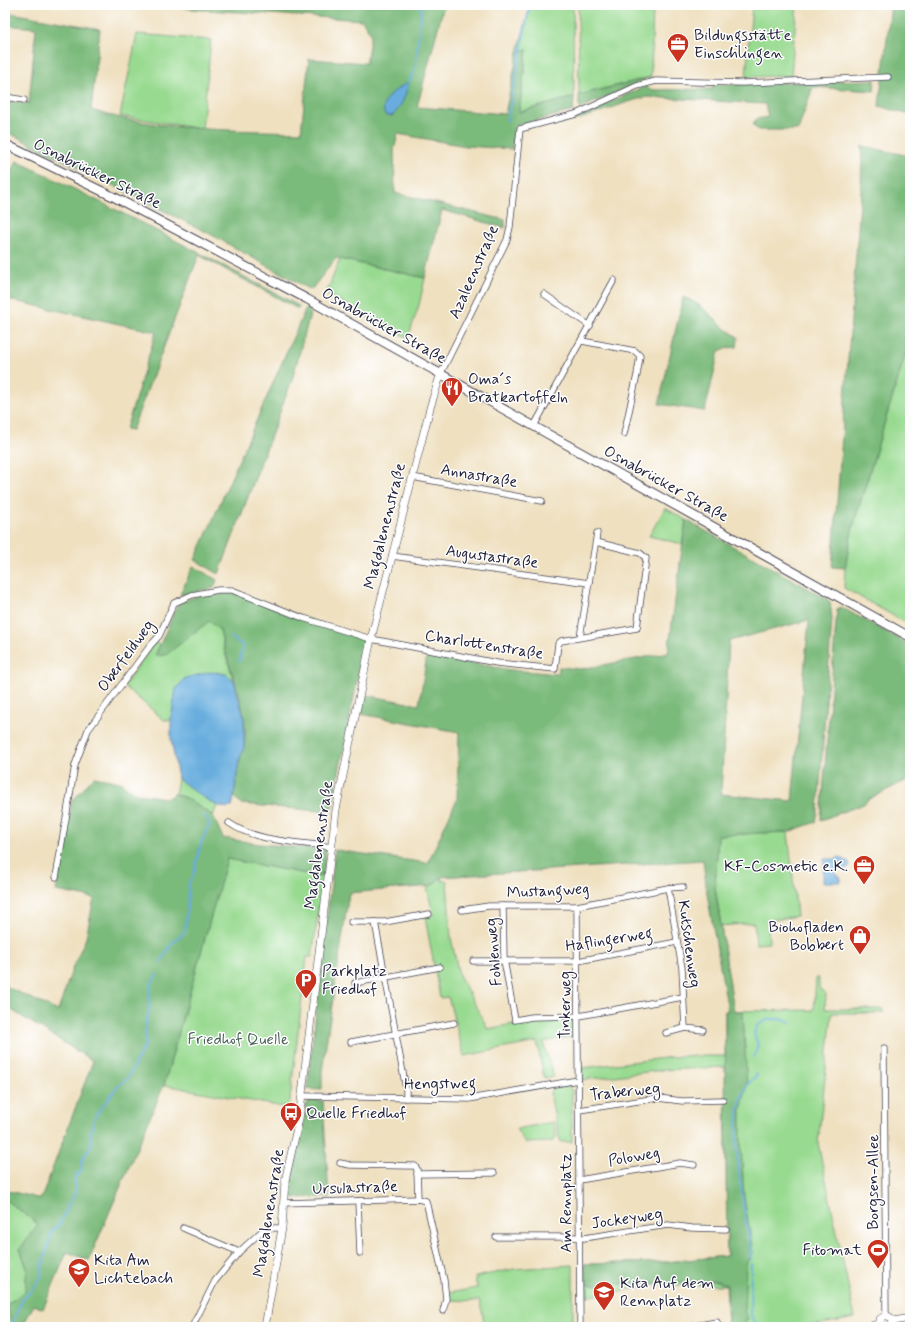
<svg xmlns="http://www.w3.org/2000/svg" width="915" height="1332" font-family="Mynerve,sans-serif">
<style>
.green{fill:#98da90;stroke:#5d7e66}
.forest{fill:#7aba7a;stroke:#4e6e5a;fill-rule:evenodd}
.water{fill:#68adde;stroke:#45688c}
.lines{fill:none;stroke-linecap:round;stroke-linejoin:round}
.stream{stroke:#68adde;stroke-width:2}
.minor-casing{stroke:#413e4f;stroke-width:7}
.tertiary-casing{stroke:#413e4f;stroke-width:8}
.secondary-casing{stroke:#413e4f;stroke-width:10}
.minor{stroke:#fff;stroke-width:5.5}
.tertiary{stroke:#fff;stroke-width:7}
.secondary{stroke:#fff;stroke-width:8}
.labels{text-anchor:middle;dominant-baseline:central;stroke-width:3;stroke-linejoin:round;paint-order:stroke}
.poi-label{font-size:16px;fill:#22223b;stroke:#fff;text-anchor:start}
.street-label{font-size:16px;fill:#22223b;stroke:#fff}
.park-label{font-size:16px;fill:#4b6259;stroke:#fff}
</style>
<rect width="100%" height="100%" fill="#fff"/>
<filter id="ink" filterUnits="userSpaceOnUse"><feTurbulence type="fractalNoise" baseFrequency=".025" numOctaves="2"/><feDisplacementMap in="SourceGraphic" scale="8" xChannelSelector="R" yChannelSelector="G"/><feConvolveMatrix kernelMatrix="1 2 1 2 8 2 1 2 1" color-interpolation-filters="sRGB"/></filter>
<filter id="wash" filterUnits="userSpaceOnUse"><feTurbulence type="fractalNoise" baseFrequency=".012" numOctaves="4" result="noise"/><feDisplacementMap in="SourceGraphic" scale="16" xChannelSelector="R" yChannelSelector="G"/><feGaussianBlur stdDeviation="0.9" result="paint"/><feColorMatrix in="noise" values="0 0 0 0 0 0 0 0 0 0 0 0 0 0 0 0 0 1.4 0 .05"/><feComposite in="paint" operator="in"/></filter>
<g filter="url(#wash)">
<rect width="100%" height="100%" fill="#efe0c0"/>
<g class="green">
<path d="M530,5H573L574,97L519,112L527,49L518,52Z"/>
<path d="M578,5H590V8L653,5L651,77L579,95Z"/>
<path d="M752,5H797L791,76L746,77Z"/>
<path d="M137,34L211,40L202,129L120,116Z"/>
<path d="M340,259L425,278L419,305L408,338L326,294Z"/>
<path d="M910,339V625L844,588L845,568L852,530Z"/>
<path d="M665,508L686,520L682,544L649,536Z"/>
<path d="M209,621L220,630L225,653L234,681L226,674L217,672L176,689L171,720H164L124,686L154,643L160,644L155,656Z"/>
<path d="M178,779L217,806L213,816L188,799L175,794Z"/>
<path d="M788,832L797,916L768,921L769,943L756,944L754,923L721,926L715,887L718,835Z"/>
<path d="M227,859L323,877L312,957H307L289,1108L164,1085Z"/>
<path d="M441,877L442,881H447L451,938L459,975L488,1029L533,1020H573L574,1036L543,1042L554,1077L544,1078L537,1042L464,1056L448,997L440,998L425,917L433,915L427,886H431Z"/>
<path d="M816,978H819V988L826,994L825,1009H883V1013H832L818,1143L855,1318L804,1327H728L726,1285H655L585,1297L584,1264L667,1262L727,1256L725,1067L663,1070L582,1080V1068L681,1056H725V1011L814,1010Z"/>
<path d="M567,1086L572,1090V1142H561L559,1137L550,1094L551,1089Z"/>
<path d="M553,1122L556,1137L552,1142L525,1143L516,1129Z"/>
<path d="M5,1199L38,1224L20,1249L27,1268L25,1292L7,1304L11,1322L8,1327H5Z"/>
<path d="M573,1265V1319L530,1327H485L480,1301L449,1300L448,1293L477,1288L475,1277L514,1269Z"/>
</g>
<g class="forest">
<path d="M170,5H444L417,107L505,114L518,52L527,49L519,112L574,97L573,111L518,125L514,128L512,149L466,146L398,134L394,150L395,193L505,220V228L442,210L425,278L336,258L311,290L210,234L5,131V101L29,103L36,28L5,25V12L100,29L91,110C158,131 231,130 301,132L309,59L366,63L371,34L362,20L191,9Z"/>
<path d="M891,5H910V115L879,106Z"/>
<path d="M651,77L581,108L579,105V95Z"/>
<path d="M875,80L874,91L813,87L798,130H758L753,125L756,119L768,117L765,104L648,97C618,102 590,120 559,123L589,112L646,86L650,90L713,89V85Z"/>
<path d="M862,146L910,156V339L852,530L845,568L832,567L861,191Z"/>
<path d="M17,161C113,207 206,256 299,306L298,309L199,255L132,430L126,429L156,332L5,299V181Z"/>
<path d="M683,297C700,303 708,313 720,324C726,329 732,333 738,337L737,347L726,348L719,351L705,411L659,404Z"/>
<path d="M306,308L311,311L292,380L219,574L195,560Z"/>
<path d="M686,520L827,599L830,602L832,619L818,810L816,822L788,832L718,835L715,887L734,1011H743L747,1086L741,1109V1143L744,1196L753,1252L746,1264L744,1311L748,1319L745,1321L746,1327H728L727,1285L717,1281L585,1285L584,1264L667,1262L727,1256L725,1011H728L707,893L703,860L441,877L431,886L349,893L322,1071V1090L307,1089L335,850L428,863L457,799L459,732L361,714L365,695L419,705L427,655L511,670L558,674L559,667L581,669L668,653ZM809,620L792,801L721,794L729,641Z"/>
<path d="M193,566L217,580L214,588L180,595Z"/>
<path d="M219,592H233L363,638L365,641L331,812L241,804L234,797C235,786 236,774 239,763C241,754 245,747 245,737C246,700 227,665 220,630L209,621L166,655L155,656L178,604L194,597Z"/>
<path d="M841,607L910,645V781L908,782L907,780L869,799L864,804L821,820L837,609Z"/>
<path d="M94,777L120,782L136,794L167,798L175,794L188,799L213,816L223,838L260,844L326,850L323,877L227,859L164,1085L89,1260L67,1252L43,1309L34,1305L22,1327L11,1322L7,1304L25,1292L27,1268L20,1249L38,1224L5,1199V1190L41,1199L93,1061L5,1006V986L58,1011L73,967L86,938L94,898L56,891L72,801Z"/>
<path d="M311,1101H323L329,1197L294,1198L291,1195L292,1176L301,1140L306,1104Z"/>
</g>
<g class="water">
<path d="M409,82C406,94 402,107 392,116L385,115C378,99 397,89 409,82Z"/>
<path d="M210,672L226,674L234,681L244,718V748L239,761L233,802L232,807C217,812 190,787 178,779L171,739V720L176,689L185,678Z"/>
<path d="M839,857L849,862L850,867L846,869L839,868L835,874L841,878V882H823L824,859H836Z"/>
</g>
<g class="lines">
<g class="stream">
<path d="M409,82L416,65L421,10L419,5"/>
<path d="M507,121L530,5"/>
<path d="M231,637L243,646L239,661"/>
<path d="M910,778L908,779L910,784"/>
<path d="M161,962L172,943L185,932L189,882L193,877L201,843L209,825L208,820L204,815"/>
<path d="M754,1057L758,1044L754,1034C757,1017 778,1017 791,1022"/>
<path d="M751,1260V1249C745,1214 719,1096 757,1076L756,1074"/>
<path d="M751,1264L750,1313L754,1323L762,1327"/>
<path d="M11,1327L22,1300L30,1292L41,1278L42,1268L52,1231L61,1222L68,1205L75,1194V1176L81,1171C81,1160 85,1153 92,1145L90,1134L95,1116L118,1086L127,1079L145,1045L146,1021L149,1012V997L151,984L157,974"/>
</g>
</g>
</g>
<g filter="url(#ink)">
<g class="lines">
<g class="minor-casing">
<g id="minor">
<path d="M5,97L24,100"/>
<path d="M544,294L590,326"/>
<path d="M582,341L635,351L640,356L637,375L624,434"/>
<path d="M441,373L507,240L510,227L520,129L576,114L637,86L656,81L743,83L888,77"/>
<path d="M534,426L614,280"/>
<path d="M412,477L542,501"/>
<path d="M392,556L589,583"/>
<path d="M580,637L597,533"/>
<path d="M229,823C256,842 299,842 331,847"/>
<path d="M56,877L75,765L88,730L150,646L159,636L174,603L192,595L218,590H232L303,618L371,639L497,663L555,669L558,644L561,641L637,628L646,558L640,553L596,542"/>
<path d="M668,888L682,968L685,1028L703,1030"/>
<path d="M503,906L504,960L515,1020L532,1017L579,1016L683,997"/>
<path d="M577,906L580,1327"/>
<path d="M462,910L489,906H577L668,888L683,887"/>
<path d="M351,922H385L429,914"/>
<path d="M375,922L406,1089V1098"/>
<path d="M473,961H578L677,942"/>
<path d="M355,983L440,967"/>
<path d="M666,1033L685,1028"/>
<path d="M351,1042L454,1023"/>
<path d="M884,1048L886,1315"/>
<path d="M302,1096L469,1099L578,1080"/>
<path d="M579,1110L658,1098L682,1101L723,1100"/>
<path d="M340,1163L350,1165L415,1166L417,1169L418,1199"/>
<path d="M417,1174L494,1173"/>
<path d="M579,1180L680,1163L694,1165"/>
<path d="M358,1201L360,1253"/>
<path d="M284,1203L418,1199L426,1201L444,1280L446,1299L443,1311"/>
<path d="M183,1228L239,1252"/>
<path d="M496,1237H574L584,1238L668,1225L692,1228L726,1229"/>
<path d="M192,1327L215,1281L239,1252L263,1230L269,1228H282"/>
<path d="M688,1327L717,1322L719,1327"/>
</g>
</g>
<g class="tertiary-casing">
<g id="tertiary">
<path d="M894,1321L910,1318"/>
<path d="M265,1327L282,1228L285,1181L299,1119L336,810L371,639L430,408L441,373"/>
<path d="M867,1327L879,1324"/>
<path d="M881,1327L880,1319L886,1315L893,1319L892,1327"/>
</g>
</g>
<g class="secondary-casing">
<path id="secondary" d="M5,144L116,198L307,299L910,637"/>
</g>
<use href="#minor" class="minor"/>
<use href="#tertiary" class="tertiary"/>
<use href="#secondary" class="secondary"/>
</g>
</g>
<defs>
<g id="office-pin" transform="scale(1.15)"><path d="M0 17L-7.5 6A9.5 9.5 0 1 1 7.5 6Z" fill="#c8321e" stroke="#fff"/><path d="M-6-3h4V-5.5h4V-3h4V5H-6ZM-1-4.5V-3h2v-1.5ZM-6 0V1H6V0Z" fill="#fff"/></g>
<g id="restaurant-pin" transform="scale(1.15)"><path d="M0 17L-7.5 6A9.5 9.5 0 1 1 7.5 6Z" fill="#c8321e" stroke="#fff"/><path d="M-5-6h1v4h1v-4h1v4h1v-4h1v5L-1.5 .5V6h-2V.5L-5-1ZM5-6V6H3V1.5H1.5Q1.5-4 5-6Z" fill="#fff"/></g>
<g id="shop-pin" transform="scale(1.15)"><path d="M0 17L-7.5 6A9.5 9.5 0 1 1 7.5 6Z" fill="#c8321e" stroke="#fff"/><path d="M-5-2.5h2.3a2.7 3.5 0 0 1 5.4 0H5L5.5 6h-11ZM-1.5-2.5h3a1.5 2.3 0 0 0-3 0Z" fill="#fff"/></g>
<g id="parking-pin" transform="scale(1.15)"><path d="M0 17L-7.5 6A9.5 9.5 0 1 1 7.5 6Z" fill="#c8321e" stroke="#fff"/><path d="M-3.5-5.5H1a3.5 3.5 0 0 1 0 7H-1V5.5H-3.5ZM-1-3.4V-.6H.8a1.4 1.4 0 0 0 0-2.8Z" fill="#fff"/></g>
<g id="bus-pin" transform="scale(1.15)"><path d="M0 17L-7.5 6A9.5 9.5 0 1 1 7.5 6Z" fill="#c8321e" stroke="#fff"/><path d="M-5-6H5V4H4V6H2V4H-2V6H-4V4H-5ZM-3.5-4V0h7V-4ZM-3.5 1.2v1.5H-2V1.2ZM2 1.2v1.5H3.5V1.2Z" fill="#fff"/></g>
<g id="stadium-pin" transform="scale(1.15)"><path d="M0 17L-7.5 6A9.5 9.5 0 1 1 7.5 6Z" fill="#c8321e" stroke="#fff"/><path d="M0-5a6.5 5 0 1 0 0 10a6.5 5 0 1 0 0-10ZM-3.5-1.8h7v3.6h-7Z" fill="#fff"/></g>
<g id="school-pin" transform="scale(1.15)"><path d="M0 17L-7.5 6A9.5 9.5 0 1 1 7.5 6Z" fill="#c8321e" stroke="#fff"/><path d="M0-5L7-2L0 1L-7-2ZM-4 1L0 2.5L4 1V4Q0 6-4 4Z" fill="#fff"/></g>
</defs>
<g fill-rule="evenodd">
<use href="#office-pin" x="678" y="44"/>
<use href="#restaurant-pin" x="452" y="388"/>
<use href="#office-pin" x="864" y="866"/>
<use href="#shop-pin" x="860" y="936"/>
<use href="#parking-pin" x="306" y="980"/>
<use href="#bus-pin" x="291" y="1113"/>
<use href="#stadium-pin" x="878" y="1250"/>
<use href="#school-pin" x="79" y="1269"/>
<use href="#school-pin" x="604" y="1292"/>
</g>
<g class="labels">
<g class="poi-label">
<text x="694" y="35">Bildungsstätte<tspan x="694" dy="18">Einschlingen</tspan></text>
<text x="468" y="379">Oma´s<tspan x="468" dy="18">Bratkartoffeln</tspan></text>
<text x="848" y="866" text-anchor="end">KF-Cosmetic e.K.</text>
<text x="844" y="927" text-anchor="end">Biohofladen<tspan x="844" dy="18">Bobbert</tspan></text>
<text x="322" y="971">Parkplatz<tspan x="322" dy="18">Friedhof</tspan></text>
<text x="306" y="1113">Quelle Friedhof</text>
<text x="862" y="1250" text-anchor="end">Fitomat</text>
<text x="94" y="1260">Kita Am<tspan x="94" dy="18">Lichtebach</tspan></text>
<text x="620" y="1283">Kita Auf dem<tspan x="620" dy="18">Rennplatz</tspan></text>
</g>
<g class="street-label">
<text transform="translate(97 174) rotate(26)">Osnabrücker Straße</text>
<text transform="translate(474 272) rotate(-66)">Azaleenstraße</text>
<text transform="translate(384 326) rotate(29)">Osnabrücker Straße</text>
<text transform="translate(479 476) rotate(10)">Annastraße</text>
<text transform="translate(666 484) rotate(29)">Osnabrücker Straße</text>
<text transform="translate(385 526) rotate(-76)">Magdalenenstraße</text>
<text transform="translate(492 557) rotate(8)">Augustastraße</text>
<text transform="translate(484 645) rotate(9)">Charlottenstraße</text>
<text transform="translate(126 656) rotate(-54)">Oberfeldweg</text>
<text transform="translate(319 845) rotate(-82)">Magdalenenstraße</text>
<text transform="translate(548 891) rotate(-3)">Mustangweg</text>
<text transform="translate(609 940) rotate(-9)">Haflingerweg</text>
<text transform="translate(689 944) rotate(82)">Kutschenweg</text>
<text transform="translate(494 952) rotate(-95)">Fohlenweg</text>
<text transform="translate(565 1005) rotate(-90)">Tinkerweg</text>
<text transform="translate(440 1084) rotate(-1)">Hengstweg</text>
<text transform="translate(625 1092) rotate(-6)">Traberweg</text>
<text transform="translate(634 1157) rotate(-10)">Poloweg</text>
<text transform="translate(873 1182) rotate(-90)">Borgsen-Allee</text>
<text transform="translate(355 1188) rotate(-2)">Ursulastraße</text>
<text transform="translate(566 1203) rotate(-90)">Am Rennplatz</text>
<text transform="translate(269 1213) rotate(-81)">Magdalenenstraße</text>
<text transform="translate(627 1219) rotate(-8)">Jockeyweg</text>
</g>
<g class="park-label">
<text x="238" y="1039">Friedhof Quelle</text>
</g>
</g>
<rect width="915" height="1332" fill="none" stroke="#fff" stroke-width="20"/>
</svg>
